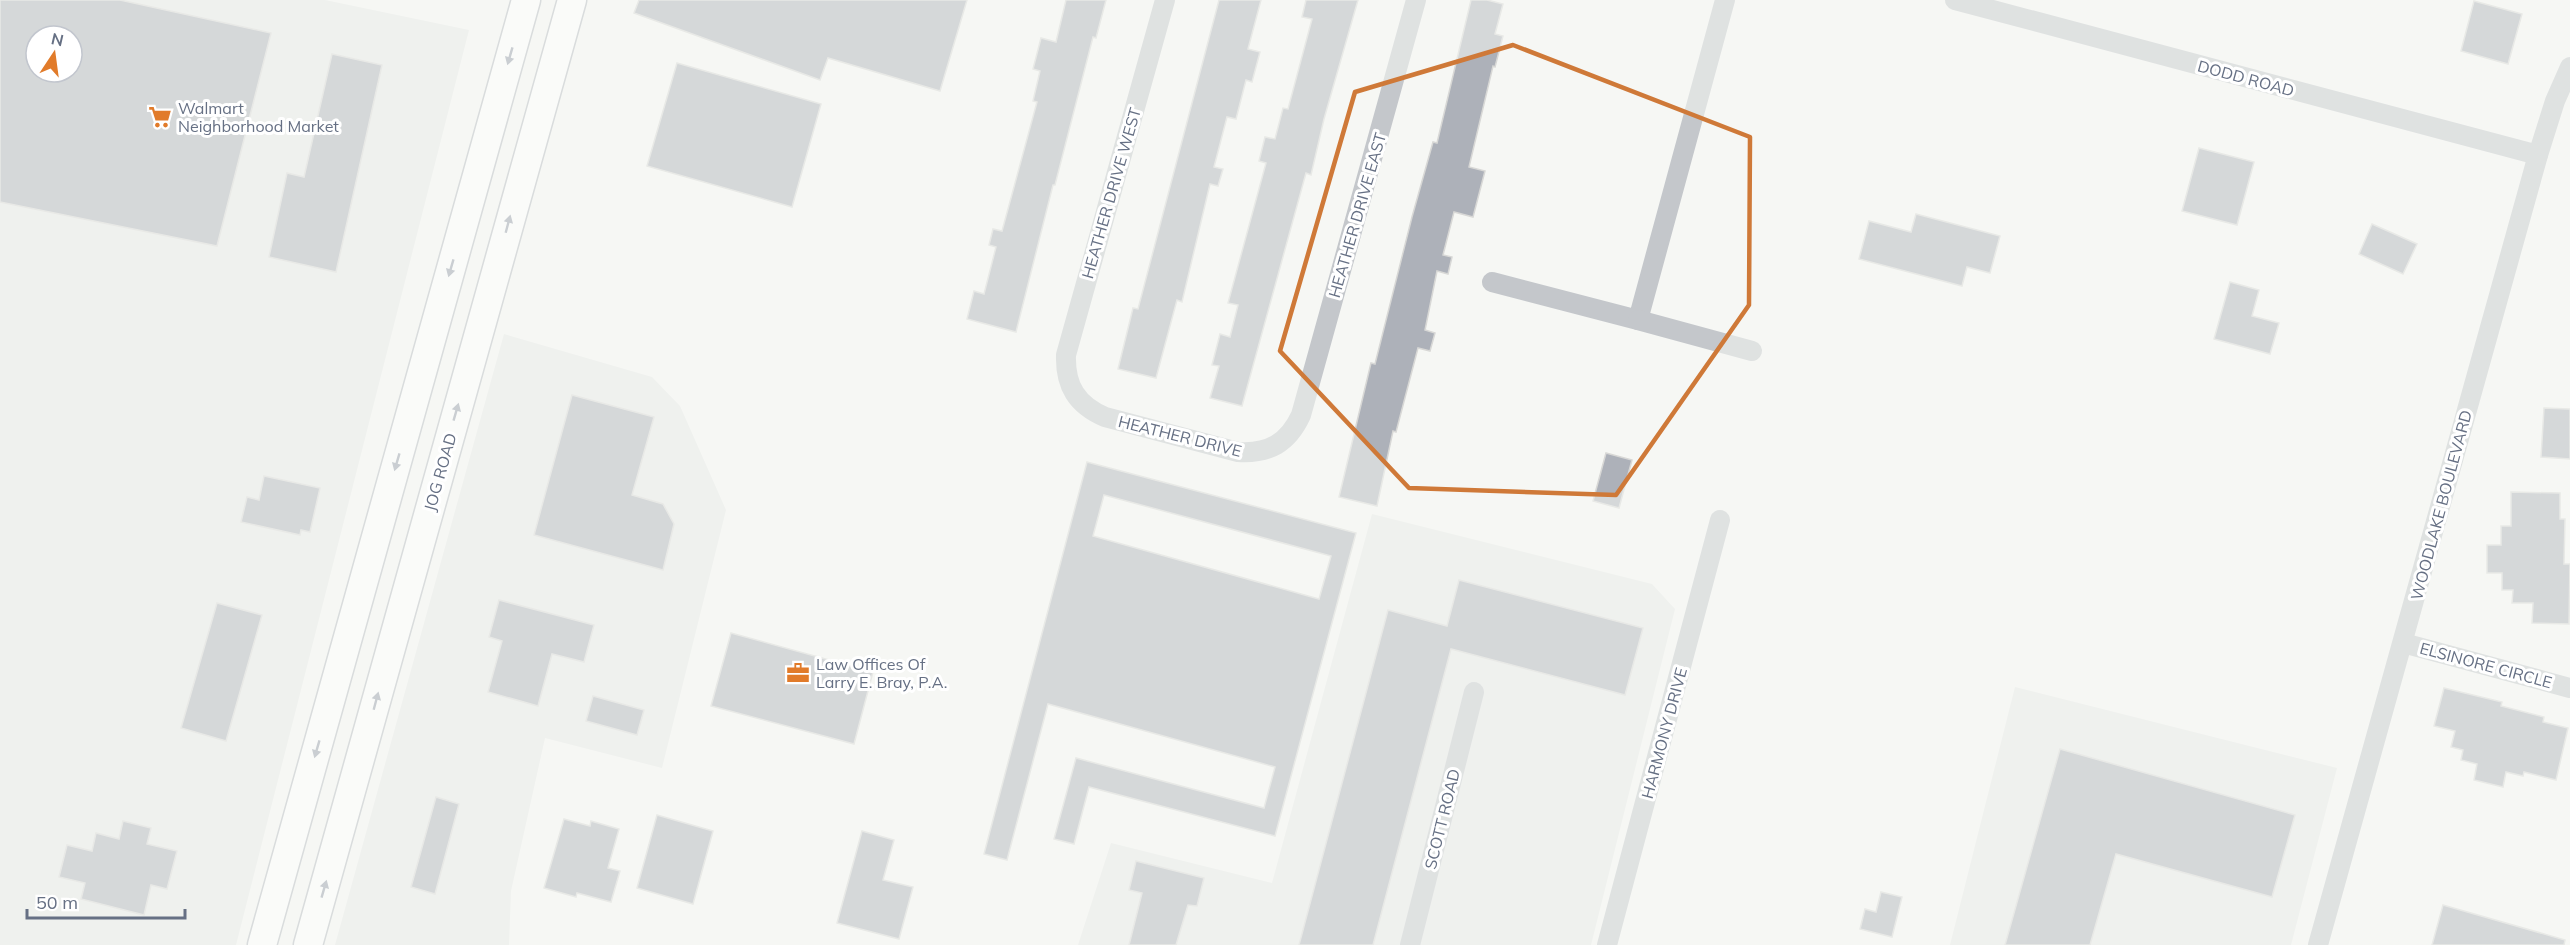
<svg xmlns="http://www.w3.org/2000/svg" width="2570" height="945" font-family="Mulish,sans-serif">
<style>
.built{fill:#e7e8e7;fill-rule:evenodd}
.building{fill:#adb1b9;stroke:#d8d8d6;stroke-width:1.5;fill-rule:evenodd}
.lines{fill:none;stroke-linecap:round;stroke-linejoin:round}
.secondary-casing{stroke:#b6bac0;stroke-width:31}
.minor{stroke:#c4c7cb;stroke-width:20}
.secondary{stroke:#fff;stroke-width:28}
.oneway{fill:#949ba9}
.marked{fill:none;stroke:#cf7938;stroke-width:4.5;stroke-linejoin:round}
.labels{text-anchor:middle;dominant-baseline:central;stroke-width:6;stroke-linejoin:round;paint-order:stroke}
.street-label{font-size:16px;fill:#667084;stroke:#fff}
.poi-label{font-size:16px;fill:#667084;stroke:#fff;text-anchor:start}
</style>
<rect width="100%" height="100%" fill="#f6f7f4"/>
<g class="built">
<path d="M0,0H325L469,30L236,945H0ZM36,36H72V72H36Z"/>
<path d="M504,334L652,377L680,406L726,510L662,768L545,738L511,891L509,945H335Z"/>
<path d="M1372,514L1652,584L1675,609L1591,945H1078L1111,843L1272,883Z"/>
<path d="M2015,687L2337,768L2291,945H1950Z"/>
</g>
<g class="building">
<path d="M0,0H120L271,33L217,246L0,202ZM36,36H72V72H36Z"/>
<path d="M639,0H967L940,91L828,58L820,80L634,13Z"/>
<path d="M1066,0H1106L1096,38L1093,37L1055,185H1053L1016,332L967,319L974,291L984,294L996,247L989,245L993,229L1002,231L1037,102L1033,101L1040,71L1033,69L1041,38L1056,42Z"/>
<path d="M1219,0H1261L1248,49L1260,52L1252,82L1246,80L1236,119L1227,117L1214,167L1223,169L1218,186L1210,184L1182,302L1177,300L1156,378L1118,369L1133,308L1138,309Z"/>
<path d="M1306,0H1358L1324,119L1311,175L1306,173L1242,406L1210,398L1219,366L1212,365L1220,334L1230,337L1238,305L1228,303L1266,163L1259,161L1265,137L1275,139L1283,108L1288,109L1312,19L1302,17Z"/>
<path d="M1471,0H1487L1503,4L1495,34L1503,36L1495,67L1493,66L1469,167L1485,171L1473,217L1454,212L1443,255L1452,257L1448,274L1437,271L1425,330L1435,333L1430,351L1418,348L1396,432L1393,431L1377,506L1339,497L1371,363L1375,364L1412,217L1433,142L1437,143Z"/>
<path d="M2474,1L2522,14L2508,64L2461,51Z"/>
<path d="M332,54L382,65L336,272L269,257L287,173L304,177Z"/>
<path d="M677,63L821,104L792,207L647,166Z"/>
<path d="M2199,148L2254,162L2237,225L2182,211Z"/>
<path d="M1916,214L2000,236L1990,273L1967,267L1962,286L1859,259L1869,221L1911,232Z"/>
<path d="M2372,224L2417,244L2403,274L2359,254Z"/>
<path d="M2230,282L2259,290L2252,316L2279,323L2270,354L2214,339Z"/>
<path d="M572,395L654,417L632,495L663,504L674,524L663,570L534,535Z"/>
<path d="M2544,408L2570,409V459L2541,457Z"/>
<path d="M1606,453L1632,460L1619,508L1593,501Z"/>
<path d="M1087,462L1356,533L1275,836L1089,787L1074,844L1054,839L1076,758L1264,808L1275,767L1048,704L1007,860L984,854ZM1104,495L1331,556L1319,599L1093,536Z"/>
<path d="M264,476L320,488L310,532L301,530L300,535L241,522L247,497L259,500Z"/>
<path d="M2511,492L2560,493V519H2565L2564,564H2570L2569,624L2532,623L2533,603H2512L2513,590H2502V573H2487V545H2501V526H2511Z"/>
<path d="M1459,580L1643,628L1625,695L1451,649L1373,945H1299L1388,610L1447,626Z"/>
<path d="M499,600L594,625L584,662L552,654L538,706L488,692L502,641L489,637Z"/>
<path d="M217,603L262,615L226,741L181,728Z"/>
<path d="M731,633L873,672L854,744L711,706Z"/>
<path d="M2444,688L2502,702L2501,706L2544,717L2543,722L2568,728L2556,780L2524,772L2523,776L2506,772L2503,787L2474,780L2477,764L2461,760L2463,750L2451,747L2455,731L2434,726Z"/>
<path d="M593,696L644,710L637,735L586,721Z"/>
<path d="M2060,749L2295,815L2272,897L2116,854L2090,945H2005Z"/>
<path d="M436,797L459,804L435,894L411,887Z"/>
<path d="M657,815L713,831L693,904L637,888Z"/>
<path d="M564,819L590,826L591,821L619,829L608,868L620,871L611,902L577,893L576,897L544,888Z"/>
<path d="M123,821L151,828L147,844L177,851L167,889L151,885L144,915L81,899L85,883L59,877L67,845L92,851L96,833L119,839Z"/>
<path d="M862,831L894,840L883,880L913,887L899,939L837,923Z"/>
<path d="M1136,861L1204,878L1197,906L1188,905L1176,945H1129L1142,893L1129,890Z"/>
<path d="M1881,892L1902,897L1892,937L1860,929L1865,909L1876,912Z"/>
<path d="M2443,905L2565,940L2564,945H2432Z"/>
</g>
<g class="lines">
<g class="secondary-casing">
<g id="secondary">
<path d="M262,945L526,0"/>
<path d="M308,945L572,0"/>
</g>
</g>
<g class="minor">
<path d="M1165,0L1066,355C1065,386 1077,405 1105,417L1238,452C1269,454 1288,443 1301,415L1416,0"/>
<path d="M1955,0L2538,155"/>
<path d="M1492,282L1638,320L1725,0"/>
<path d="M1638,320L1752,351"/>
<path d="M2403,643L2570,688"/>
<path d="M1410,945L1474,692"/>
<path d="M1607,945L1720,520"/>
<path d="M2318,945L2538,155L2555,101L2570,67"/>
</g>
<use href="#secondary" class="secondary"/>
</g>
<defs><path id="oneway-solid" d="M-6-.8H1V-3.2L6.5 0L1 3.2V.8H-6Z" transform="scale(1.5)"/></defs>
<g class="oneway">
<use href="#oneway-solid" transform="translate(510 56) rotate(106)"/>
<use href="#oneway-solid" transform="translate(508 224) rotate(-75)"/>
<use href="#oneway-solid" transform="translate(451 268) rotate(106)"/>
<use href="#oneway-solid" transform="translate(456 412) rotate(-74)"/>
<use href="#oneway-solid" transform="translate(397 462) rotate(106)"/>
<use href="#oneway-solid" transform="translate(376 701) rotate(-75)"/>
<use href="#oneway-solid" transform="translate(317 749) rotate(106)"/>
<use href="#oneway-solid" transform="translate(324 889) rotate(-74)"/>
</g>
<path d="M0 0H2570V945H0ZM1513,45L1750,137L1749,305L1616,495L1409,488L1280,351L1355,92Z" fill="#f6f7f4" fill-opacity=".55" fill-rule="evenodd"/>
<path class="marked" d="M1513,45L1750,137L1749,305L1616,495L1409,488L1280,351L1355,92Z"/>
<defs>
<g id="supermarket-bare" transform="scale(1.8)"><path d="M-6-5.5h2.5l.6 2H6L4.5 2H-2.5L-4.4-4H-6ZM-1.5 3.2a1.3 1.3 0 1 0 .1 0ZM3 3.2a1.3 1.3 0 1 0 .1 0Z" fill="#e17b2a" stroke="#fff" stroke-width="2.5" paint-order="stroke"/></g>
<g id="office-bare" transform="scale(1.8)"><path d="M-6-3h4V-5.5h4V-3h4V5H-6ZM-1-4.5V-3h2v-1.5ZM-6 0V1H6V0Z" fill="#e17b2a" stroke="#fff" stroke-width="2.5" paint-order="stroke"/></g>
</defs>
<g fill-rule="evenodd">
<use href="#supermarket-bare" x="160" y="117"/>
<use href="#office-bare" x="798" y="673"/>
</g>
<g class="labels">
<g class="street-label">
<text transform="translate(2246 78) rotate(15)">DODD ROAD</text>
<text transform="translate(1111 193) rotate(-74)">HEATHER DRIVE WEST</text>
<text transform="translate(1357 215) rotate(-74)">HEATHER DRIVE EAST</text>
<text transform="translate(1180 436) rotate(14)">HEATHER DRIVE</text>
<text transform="translate(440 472) rotate(-74)">JOG ROAD</text>
<text transform="translate(2441 505) rotate(-75)">WOODLAKE BOULEVARD</text>
<text transform="translate(2486 665) rotate(15)">ELSINORE CIRCLE</text>
<text transform="translate(1664 733) rotate(-75)">HARMONY DRIVE</text>
<text transform="translate(1442 819) rotate(-76)">SCOTT ROAD</text>
</g>
<g class="poi-label">
<text x="178" y="108">Walmart<tspan x="178" dy="18">Neighborhood Market</tspan></text>
<text x="816" y="664">Law Offices Of<tspan x="816" dy="18">Larry E. Bray, P.A.</tspan></text>
</g>
</g>
<g transform="translate(54 54) rotate(13)"><circle r="28" fill="#ffffff" stroke="#c2c6ce" stroke-width="1.5"/>
<path d="M0-4.5L10 22L0 15L-10 22Z" fill="#e17b2a"/>
<text y="-9" font-size="16" font-weight="bold" text-anchor="middle" fill="#667084">N</text>
</g>
<path d="M27 909v9h158v-9" fill="none" stroke="#667084" stroke-width="3"/>
<text x="36" y="909" font-size="18" fill="#667084" stroke="#ffffff" stroke-width="4.5" paint-order="stroke">50 m</text>
</svg>
